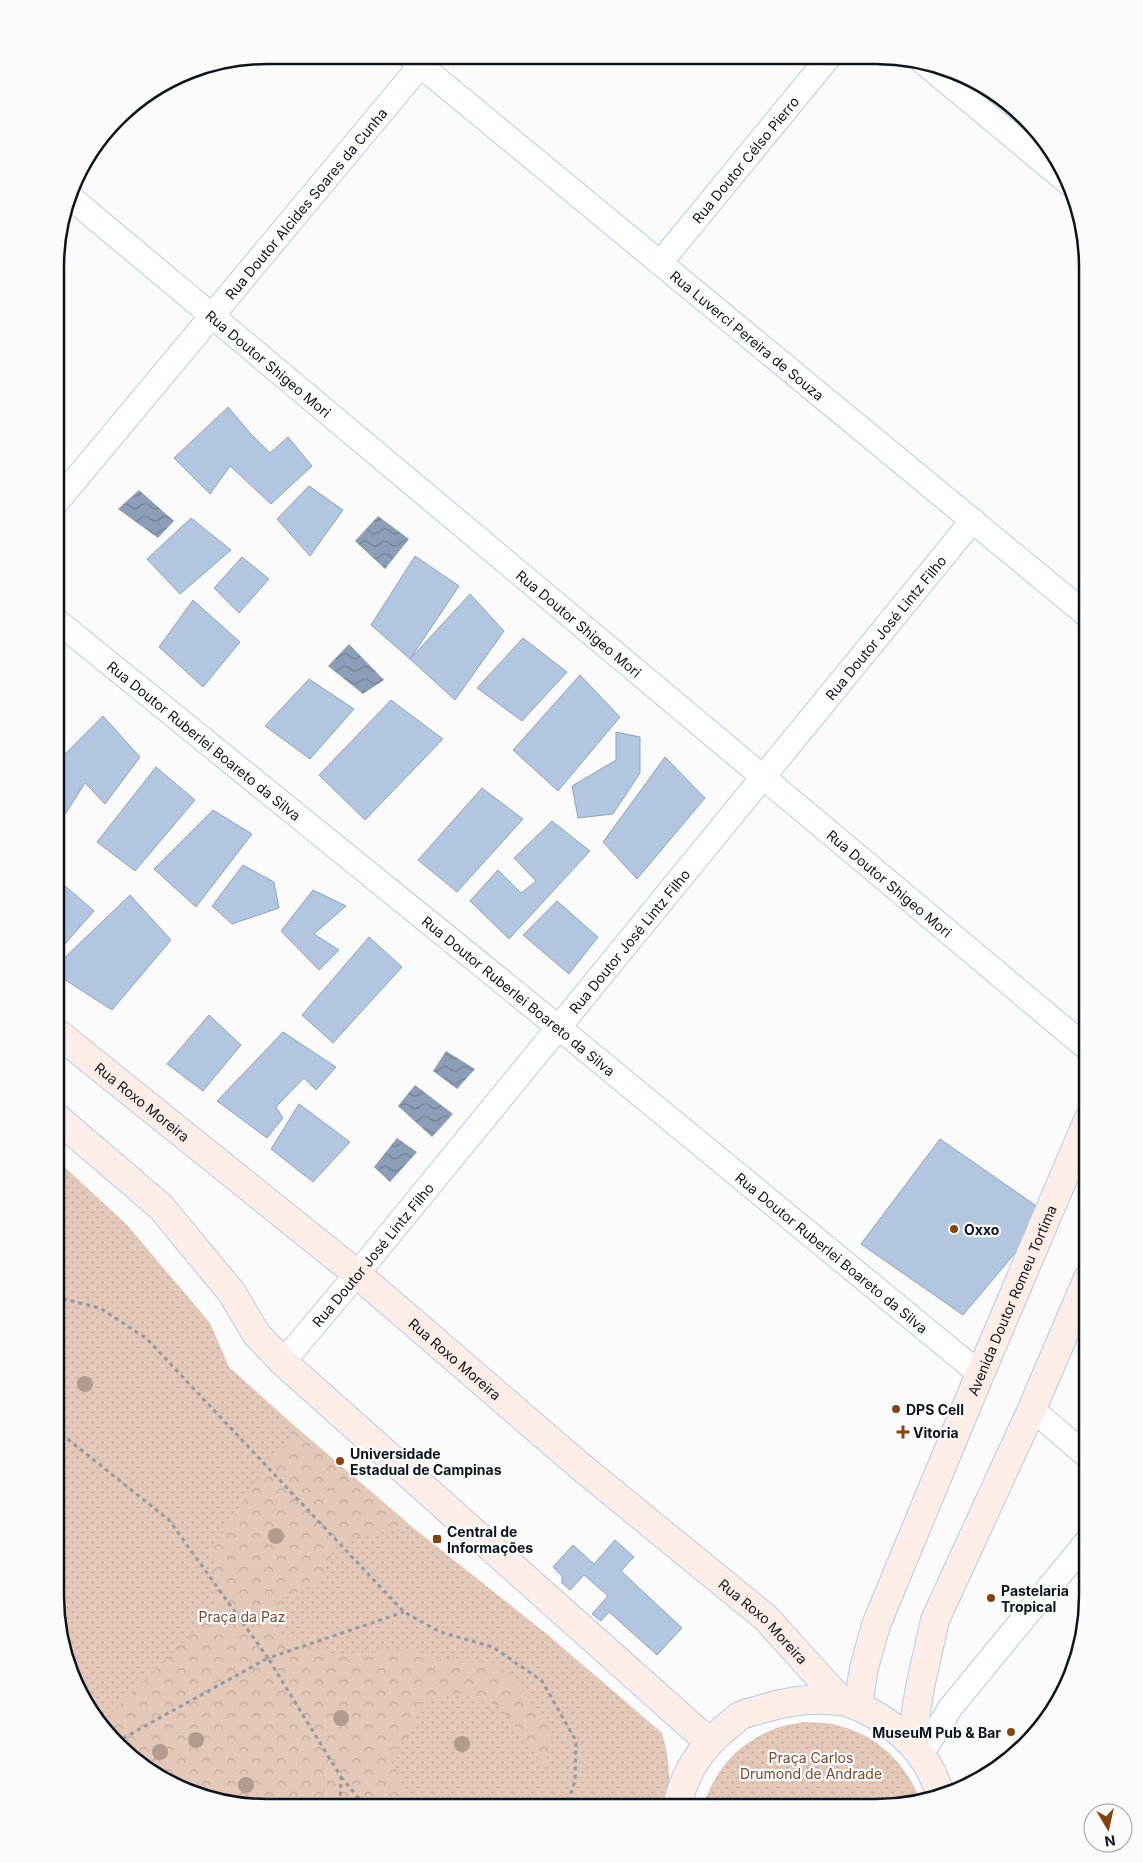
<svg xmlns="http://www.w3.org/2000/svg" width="1143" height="1863" font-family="Inter,sans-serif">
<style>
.grass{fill:url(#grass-dots)}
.forest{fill:url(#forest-crowns)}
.water{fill:url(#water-waves)}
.building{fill:#b3c6e0;stroke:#8fa3bf}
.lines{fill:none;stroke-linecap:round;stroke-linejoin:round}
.minor-casing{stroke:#b5cbe7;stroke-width:26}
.secondary-casing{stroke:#b5cbe7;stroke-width:30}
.path{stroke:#96999d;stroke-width:3;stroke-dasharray:4 4;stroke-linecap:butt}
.minor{stroke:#fff;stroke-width:24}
.secondary{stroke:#fceee6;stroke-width:28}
.tree{fill:#b29b8c}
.poi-dot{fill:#854312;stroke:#fbfbfb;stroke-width:2}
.labels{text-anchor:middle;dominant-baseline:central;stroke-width:4.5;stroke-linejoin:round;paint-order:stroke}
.street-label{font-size:14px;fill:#0e151f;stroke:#fbfbfb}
.poi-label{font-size:14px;font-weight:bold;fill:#0e151f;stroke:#fbfbfb;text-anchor:start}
.park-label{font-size:14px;fill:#774c31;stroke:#fbfbfb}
.rim{fill:none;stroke:#0e151f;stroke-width:2.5}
</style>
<defs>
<pattern id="grass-dots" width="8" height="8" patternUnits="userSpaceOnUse" patternTransform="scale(1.25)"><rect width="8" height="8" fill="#e3c7b8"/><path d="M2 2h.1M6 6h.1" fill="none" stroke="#c2aa9e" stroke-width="1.8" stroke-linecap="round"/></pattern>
<pattern id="forest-crowns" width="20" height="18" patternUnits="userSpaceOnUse" patternTransform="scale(1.25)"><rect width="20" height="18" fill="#e3c7b8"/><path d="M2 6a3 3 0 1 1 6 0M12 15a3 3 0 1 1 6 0" fill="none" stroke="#c2aa9e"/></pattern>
<pattern id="water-waves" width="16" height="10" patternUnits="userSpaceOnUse" patternTransform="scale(1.25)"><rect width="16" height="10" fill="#8c9eb7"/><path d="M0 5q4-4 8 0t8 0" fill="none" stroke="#718094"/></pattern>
</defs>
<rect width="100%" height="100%" fill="#fbfbfb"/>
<g class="grass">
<path d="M56,1159L127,1225L210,1323L229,1367L298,1429L411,1526L548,1635L662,1733C670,1758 670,1782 668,1807L239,1806L186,1792L138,1764L99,1725L71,1677L55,1596Z"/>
<path d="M804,1722C815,1723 826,1722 836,1725C877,1735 904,1761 920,1799L876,1808H702C716,1769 735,1745 774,1729C783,1725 795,1724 804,1722Z"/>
</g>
<path class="forest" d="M298,1429L411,1526L338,1541L319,1581L281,1600L282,1635L333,1655L410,1650L447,1661L496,1663L522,1690L551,1729L546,1769L500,1706L461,1693L423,1701L409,1735L389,1757L416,1807L239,1806L186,1792L138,1764L99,1725L217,1609L212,1550L252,1487Z"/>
<g class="water">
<path d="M139,490L174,521L158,538L118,509Z"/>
<path d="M378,516L409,539L385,569L355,541Z"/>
<path d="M349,644L384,680L363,694L328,666Z"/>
<path d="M446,1051L475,1069L457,1089L433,1071Z"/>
<path d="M415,1085L453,1114L432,1137L398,1106Z"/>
<path d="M397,1138L417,1152L390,1182L374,1167Z"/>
</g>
<g class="building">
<path d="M228,407L250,433L270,453L288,437L312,466L271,504L230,466L210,494L174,458Z"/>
<path d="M309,486L343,510L310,556L277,519Z"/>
<path d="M191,518L231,550L180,594L147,559Z"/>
<path d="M415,556L459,586L410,659L371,625Z"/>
<path d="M242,557L269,579L239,613L214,588Z"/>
<path d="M470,594L504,631L455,700L410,659Z"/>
<path d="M193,600L240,642L203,687L159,647Z"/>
<path d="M523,638L567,672L522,721L477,688Z"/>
<path d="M580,675L620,717L558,791L513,750Z"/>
<path d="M309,679L354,709L310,759L265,726Z"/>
<path d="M391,700L443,739L365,820L319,775Z"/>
<path d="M103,716L140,757L105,804L85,783L59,824L56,822V763Z"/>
<path d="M616,732L640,737V773L613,814L578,818L572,786L616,760Z"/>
<path d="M665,757L705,798L637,879L603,842Z"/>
<path d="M156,767L195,800L135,871L97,842Z"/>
<path d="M482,788L523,819L457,892L418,860Z"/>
<path d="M213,810L252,834L196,907L154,869Z"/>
<path d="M552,821L590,851L509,939L470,901L498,870L521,893L536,881L514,858Z"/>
<path d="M243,865L274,882L279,908L232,924L212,906Z"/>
<path d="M56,878L94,911L56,954Z"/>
<path d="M313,890L346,906L314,934L339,950L319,970L281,931Z"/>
<path d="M130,895L171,940L112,1010L56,974V966Z"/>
<path d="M557,901L598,937L569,974L523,935Z"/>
<path d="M369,937L402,967L333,1043L302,1015Z"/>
<path d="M209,1015L241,1045L203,1091L167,1064Z"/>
<path d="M283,1032L336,1067L316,1090L304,1078L276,1107L283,1118L267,1138L217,1101Z"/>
<path d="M299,1104L350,1142L313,1182L271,1149Z"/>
<path d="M940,1139L1048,1214L963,1315L861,1244Z"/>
<path d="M615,1540L634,1557L621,1571L682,1628L657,1655L609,1612L601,1621L592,1614L608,1596L584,1575L570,1590L562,1583V1576L553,1567L573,1545L594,1564Z"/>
</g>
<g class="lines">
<g class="minor-casing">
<g id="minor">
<path id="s1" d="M408,55L1088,616"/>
<path d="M923,62L1071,185"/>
<path id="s2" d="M70,197L1088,1049"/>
<path id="s3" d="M660,263L829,57"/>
<path id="s4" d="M56,503L420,66"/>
<path id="s5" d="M56,620L558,1027L980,1374"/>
<path id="s6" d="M283,1362L357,1274L973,520"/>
<path d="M1032,1409L1088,1457"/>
<path d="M921,1755L951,1707L1088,1540"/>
</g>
</g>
<g class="secondary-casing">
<g id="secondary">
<path id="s7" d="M56,1032L357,1274L580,1466L766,1618L841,1701"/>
<path d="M56,1117L161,1207L232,1293L257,1335L283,1362L709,1742"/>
<path id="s8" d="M858,1706L864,1668L876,1625L980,1374L1088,1120"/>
<path d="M911,1743L920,1687L935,1620L1032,1409L1088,1278"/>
<path d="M677,1807C684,1774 699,1750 725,1728C730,1725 735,1719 740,1716C747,1712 757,1711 765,1708C789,1701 815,1698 840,1701C850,1702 860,1707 868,1711C901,1728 931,1758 940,1795"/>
</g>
</g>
<g class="path">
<path d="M55,1297L100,1308L146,1338L404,1612L440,1632L493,1647L542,1681L576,1741L575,1781L566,1807"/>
<path d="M55,1429L169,1520L268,1658L404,1612"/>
<path d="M116,1742L268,1658L341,1777L340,1807"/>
<path d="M341,1777L366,1807"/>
</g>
<use href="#minor" class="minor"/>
<use href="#secondary" class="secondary"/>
</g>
<g class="tree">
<circle cx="85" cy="1384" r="8"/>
<circle cx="276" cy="1536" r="8"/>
<circle cx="341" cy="1718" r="8"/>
<circle cx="196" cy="1740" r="8"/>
<circle cx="462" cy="1744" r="8"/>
<circle cx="160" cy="1752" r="8"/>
<circle cx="246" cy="1785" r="8"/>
</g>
<g class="poi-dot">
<circle cx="954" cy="1229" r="5"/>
<circle cx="896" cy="1409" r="5"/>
<path d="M900.5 1424.5h5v5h5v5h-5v5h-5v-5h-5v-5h5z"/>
<circle cx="340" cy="1461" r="5"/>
<rect x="432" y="1534" width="10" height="10" rx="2.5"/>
<circle cx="991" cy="1598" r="5"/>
<circle cx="1011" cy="1732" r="5"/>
</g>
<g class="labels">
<g class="street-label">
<text stroke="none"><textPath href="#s3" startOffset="134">Rua Doutor Célso Pierro</textPath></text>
<text stroke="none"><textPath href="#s4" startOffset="390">Rua Doutor Alcides Soares da Cunha</textPath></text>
<text stroke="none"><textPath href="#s1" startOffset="440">Rua Luverci Pereira de Souza</textPath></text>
<text stroke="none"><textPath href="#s2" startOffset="259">Rua Doutor Shigeo Mori</textPath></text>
<text stroke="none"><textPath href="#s2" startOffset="664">Rua Doutor Shigeo Mori</textPath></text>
<text stroke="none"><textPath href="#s6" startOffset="950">Rua Doutor José Lintz Filho</textPath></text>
<text stroke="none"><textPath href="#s5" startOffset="191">Rua Doutor Ruberlei Boareto da Silva</textPath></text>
<text stroke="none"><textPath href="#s2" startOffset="1069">Rua Doutor Shigeo Mori</textPath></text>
<text stroke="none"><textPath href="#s6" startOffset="545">Rua Doutor José Lintz Filho</textPath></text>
<text stroke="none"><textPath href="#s5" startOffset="596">Rua Doutor Ruberlei Boareto da Silva</textPath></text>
<text stroke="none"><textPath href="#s7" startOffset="111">Rua Roxo Moreira</textPath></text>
<text stroke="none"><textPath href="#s5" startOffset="1001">Rua Doutor Ruberlei Boareto da Silva</textPath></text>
<text stroke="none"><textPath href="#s6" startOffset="140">Rua Doutor José Lintz Filho</textPath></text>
<text stroke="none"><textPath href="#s8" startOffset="435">Avenida Doutor Romeu Tortima</textPath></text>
<text stroke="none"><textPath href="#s7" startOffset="516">Rua Roxo Moreira</textPath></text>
<text stroke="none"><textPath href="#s7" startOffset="921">Rua Roxo Moreira</textPath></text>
</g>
<g class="poi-label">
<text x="964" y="1229">Oxxo</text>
<text x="906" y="1409">DPS Cell</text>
<text x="913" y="1432">Vitoria</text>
<text x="350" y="1453">Universidade<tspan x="350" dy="16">Estadual de Campinas</tspan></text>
<text x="447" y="1531">Central de<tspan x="447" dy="16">Informações</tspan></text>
<text x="1001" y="1590">Pastelaria<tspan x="1001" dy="16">Tropical</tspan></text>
<text x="1001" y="1732" text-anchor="end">MuseuM Pub &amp; Bar</text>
</g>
<g class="park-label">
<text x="242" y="1616">Praça da Paz</text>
<text x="811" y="1757">Praça Carlos<tspan x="811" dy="16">Drumond de Andrade</tspan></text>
</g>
</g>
<path d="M0 0H1143V1863H0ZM267 64H876A203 203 0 0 1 1079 267V1596A203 203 0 0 1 876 1799H267A203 203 0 0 1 64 1596V267A203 203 0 0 1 267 64Z" fill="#fbfbfb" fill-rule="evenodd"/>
<path class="rim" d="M267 64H876A203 203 0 0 1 1079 267V1596A203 203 0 0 1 876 1799H267A203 203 0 0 1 64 1596V267A203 203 0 0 1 267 64Z"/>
<g transform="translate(1108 1828) rotate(171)"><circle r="24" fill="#fbfbfb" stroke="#9c9fa3"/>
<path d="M0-4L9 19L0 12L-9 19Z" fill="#854312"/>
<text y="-8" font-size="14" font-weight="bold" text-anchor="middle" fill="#0e151f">N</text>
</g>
</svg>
